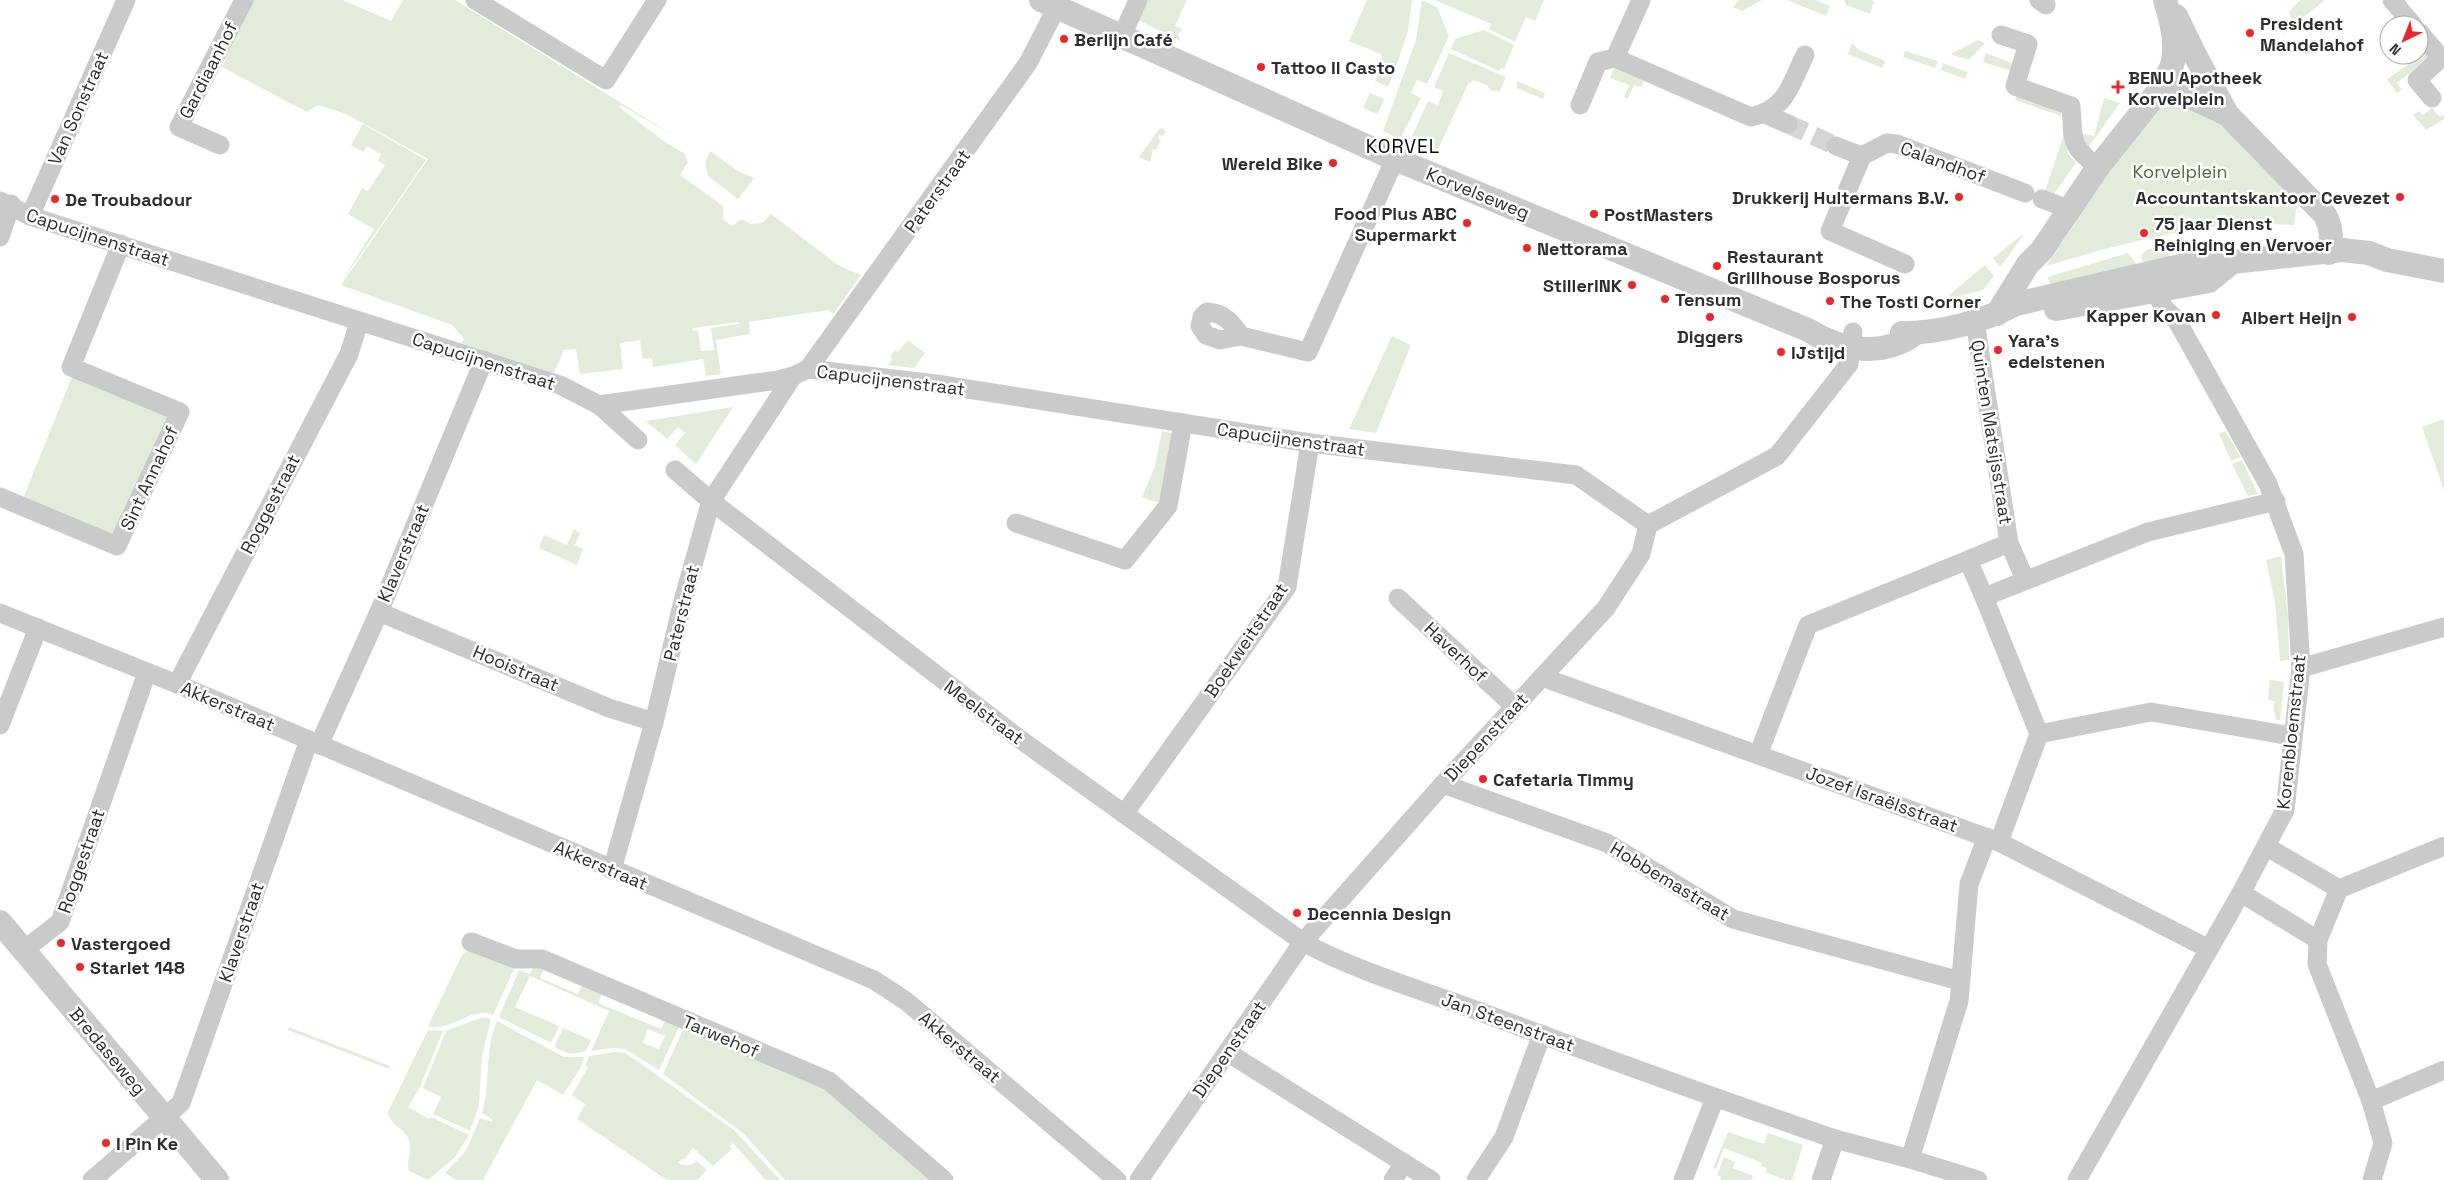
<svg xmlns="http://www.w3.org/2000/svg" width="2444" height="1180" font-family="'Space Grotesk',sans-serif">
<style>
.green{fill:#e3ecda;fill-rule:evenodd}
.lines{fill:none;stroke-linecap:round;stroke-linejoin:round}
.minor-tunnel{stroke:#d5d5d5;stroke-width:19;stroke-dasharray:19 9;stroke-linecap:butt}
.minor{stroke:#cacaca;stroke-width:19}
.tertiary{stroke:#cacaca;stroke-width:24}
.poi-dot{fill:#ed262c;stroke:#fff;stroke-width:2}
.labels{text-anchor:middle;dominant-baseline:central;stroke-width:5;stroke-linejoin:round;paint-order:stroke}
.poi-label{font-size:18px;font-weight:bold;fill:#2d2d2d;stroke:#fff;text-anchor:start}
.street-label{font-size:18px;fill:#2d2d2d;stroke:#fff}
.park-label{font-size:18px;fill:#4e6b39;stroke:#fff}
.neighbourhood-label{font-size:19px;letter-spacing:1px;fill:#000;stroke:#fff}
</style>
<rect width="100%" height="100%" fill="#fff"/>
<g class="green">
<path d="M252,0H343L391,21L403,0H455L676,137L621,105L619,107L665,142L685,154L688,162L680,175L723,206V219L732,226L742,219L751,224L762,223L771,214L838,265L861,275L833,314L828,310L749,322L750,334L716,340L721,374L706,376L703,359L653,367L652,358L643,359L640,340L620,343L623,369L580,374L576,349L564,350L554,373L461,343L464,339L452,325L341,285L428,159L346,114L318,105L307,112L222,67L226,60L222,58ZM738,322V324L711,328L714,350L701,351L698,330L693,331V328Z"/>
<path d="M1143,0H1187L1175,26L1182,29L1178,34L1181,41L1138,20Z"/>
<path d="M1367,0H1412L1408,31L1396,67L1382,62L1381,54L1349,41Z"/>
<path d="M1422,0L1437,7L1449,36L1427,84L1417,80L1411,93L1421,98L1400,139L1383,131L1416,40Z"/>
<path d="M1435,0H1544L1535,21L1526,17L1515,42L1489,29L1491,24Z"/>
<path d="M1739,0H1762L1742,11L1733,7Z"/>
<path d="M1787,0H1815L1830,6L1826,16Z"/>
<path d="M1844,0H1870L1874,1L1870,14L1846,5Z"/>
<path d="M2301,0H2325L2282,35L2287,28L2286,26L2292,21C2286,11 2293,6 2301,0Z"/>
<path d="M1484,30L1514,45L1504,69L1501,68L1499,71L1451,49L1455,39Z"/>
<path d="M2419,35L2431,51L2428,58L2397,83L2402,90L2397,93L2387,79L2424,54L2419,47Z"/>
<path d="M1978,40L1985,43L1969,60L1953,55L1952,53Z"/>
<path d="M1852,43L1859,50L1883,60L1885,62L1882,68L1848,54Z"/>
<path d="M1905,51L1938,61L1935,68L1903,57Z"/>
<path d="M1449,53L1506,77L1500,91H1492L1486,85L1474,80L1468,84L1436,154L1410,141L1428,101L1438,105L1443,91L1434,87Z"/>
<path d="M1986,53L2017,65L2015,72L1983,62Z"/>
<path d="M1943,63L1968,72L1965,79L1941,70Z"/>
<path d="M1382,65L1395,69L1388,87L1375,81Z"/>
<path d="M1614,68L1644,81L1641,87L1634,85L1628,99L1624,97L1629,85L1610,78Z"/>
<path d="M1517,81L1545,93L1543,99L1517,88Z"/>
<path d="M1370,93L1384,99L1378,114L1363,108Z"/>
<path d="M2017,96L2060,109L2061,116L2015,100Z"/>
<path d="M2104,98L2120,103L2088,148L2081,135L2083,134L2094,136Z"/>
<path d="M2179,105L2184,109L2209,113L2294,189L2288,196L2297,205L2294,225C2208,219 2128,242 2046,266L2076,222L2082,198L2156,109Z"/>
<path d="M2432,108L2440,117L2444,114V119L2426,130L2413,115L2419,111L2423,115Z"/>
<path d="M363,124L426,160L341,283L374,229L348,214L362,188L368,191L385,165L378,161L381,154L367,146L363,152L351,145Z"/>
<path d="M1160,128L1166,131L1163,136L1159,135L1158,138L1161,140L1156,150L1153,149L1150,162L1139,157Z"/>
<path d="M2064,134L2068,154L2076,163L2054,194L2045,191Z"/>
<path d="M710,151L738,171L754,178L738,199L708,176L705,164Z"/>
<path d="M2022,235L2023,236L2000,267L1993,258Z"/>
<path d="M2157,247L2168,250L2172,262L2145,268C2138,253 2143,250 2157,247Z"/>
<path d="M2128,253L2137,265L2052,287L2047,277Z"/>
<path d="M1985,265L1994,276L1983,290L1952,298L1949,295Z"/>
<path d="M1392,336L1411,345L1376,433L1349,429Z"/>
<path d="M908,340L925,353L914,368L888,365L893,359L890,357L895,350L898,352Z"/>
<path d="M73,374L172,415L114,540L22,501Z"/>
<path d="M733,407L696,464L675,445L685,433L678,427L667,439L646,421Z"/>
<path d="M2444,419V490L2422,427Z"/>
<path d="M1162,431L1171,433L1175,440L1165,495L1159,503L1142,497L1155,466Z"/>
<path d="M2225,431L2241,457L2231,461L2219,434Z"/>
<path d="M2242,460L2258,494L2248,496L2232,464Z"/>
<path d="M574,529L580,533L575,545L583,549L577,565L539,548L544,535L567,545Z"/>
<path d="M2281,556L2288,615L2289,660L2280,661L2275,603L2266,560Z"/>
<path d="M2270,680L2284,682L2280,720H2276L2273,706L2275,702L2268,699Z"/>
<path d="M467,950L515,967L493,1015C472,1006 451,1032 428,1026L462,955Z"/>
<path d="M546,965L540,978L578,994L584,981L603,990L598,1003L661,1029L667,1017L681,1023L659,1070L625,1049L612,1048L591,1051L609,1011L530,976L515,1007L559,1026L551,1043L499,1017L519,970L530,974L534,966ZM648,1029L665,1036L659,1049L643,1043Z"/>
<path d="M483,1017L491,1019L482,1056L479,1105L470,1131L433,1114L441,1097L423,1088L446,1031Z"/>
<path d="M497,1021L564,1057H584L581,1067L563,1095L537,1080L483,1180H456L445,1173L466,1151L480,1118L492,1122L493,1120L482,1113C491,1083 484,1051 497,1021Z"/>
<path d="M685,1025L828,1091L932,1180H785L744,1134L663,1074Z"/>
<path d="M289,1027L390,1066L389,1069L288,1030Z"/>
<path d="M563,1028L591,1040L586,1051L571,1054L556,1048L555,1045Z"/>
<path d="M428,1030L443,1031L420,1087L408,1107L429,1119L431,1117L469,1135L455,1157L428,1180L409,1171C406,1160 413,1151 409,1140C405,1128 390,1126 388,1112Z"/>
<path d="M615,1052L625,1053L633,1058L735,1131L780,1180H766L733,1143L730,1146L732,1149L713,1166L693,1148L685,1158L678,1162L681,1165H691L697,1161L707,1170L697,1180H667L577,1119L585,1104L572,1095L588,1067L585,1066L589,1056Z"/>
<path d="M1728,1132L1764,1144L1768,1133L1803,1145L1792,1180H1786L1765,1172L1767,1168L1761,1166L1762,1163L1724,1148L1716,1169L1713,1168Z"/>
<path d="M1724,1157L1735,1162L1733,1168L1753,1176L1751,1180H1720L1721,1177L1717,1175Z"/>
</g>
<g class="lines">
<path class="minor-tunnel" d="M1788,124L1836,146"/>
<g class="minor">
<path d="M475,0L606,80L657,0"/>
<path d="M2039,0L2046,5"/>
<path d="M2392,0L2413,25"/>
<path d="M2419,32L2441,58L2417,80L2432,98"/>
<path d="M2001,35L2028,44L2015,86L2071,106C2074,140 2068,145 2098,167"/>
<path d="M1122,36L1138,0"/>
<path d="M1615,58L1751,117C1787,109 1790,85 1805,55"/>
<path d="M1580,105L1598,62L1615,58L1641,0"/>
<path d="M1765,114L1788,124"/>
<path d="M220,145L179,127L244,0"/>
<path d="M1836,146L1862,156"/>
<path d="M2042,199L2068,209"/>
<path d="M0,201L30,216L560,385L599,405L778,380L793,376L808,369L936,384L1310,443L1576,475L1648,525"/>
<path d="M30,216L126,0"/>
<path d="M0,237L11,204"/>
<path d="M1905,264L1830,231L1862,156L1887,143L1897,144L2025,193"/>
<path d="M1975,321L2009,543"/>
<path d="M1241,336C1232,323 1225,313 1207,312L1202,317L1200,326L1206,335L1220,340L1241,336L1308,352L1395,159"/>
<path d="M808,369L1028,63L1057,7"/>
<path d="M599,405L638,440"/>
<path d="M675,470L711,501L1021,740L1303,942C1357,972 1428,992 1486,1014C1602,1057 1718,1099 1835,1139L1821,1180"/>
<path d="M0,497L117,546L180,412L71,367L121,244"/>
<path d="M1016,523L1125,560L1168,506L1183,423"/>
<path d="M2025,579L2009,543L1968,560L1984,597L2148,532L2276,501"/>
<path d="M1984,597L2039,734L1999,842"/>
<path d="M1398,598L1514,706"/>
<path d="M379,612L609,708L654,722"/>
<path d="M0,613L177,684L874,980L906,1001L1117,1180"/>
<path d="M2301,668L2444,627"/>
<path d="M1542,677L1999,842L2209,949"/>
<path d="M177,684L349,354L359,322"/>
<path d="M0,725L38,628"/>
<path d="M2039,734L2151,712L2292,736"/>
<path d="M319,745L379,612L484,360"/>
<path d="M1758,755L1808,625L1968,560"/>
<path d="M1443,784L1607,843L1733,919L1960,981"/>
<path d="M1124,814L1287,587L1310,443"/>
<path d="M2267,847L2339,889"/>
<path d="M612,870L654,722L684,597L711,501L793,376"/>
<path d="M2241,893L2318,940L2317,964L2371,1101L2383,1143L2372,1180"/>
<path d="M2318,940L2339,889L2444,846"/>
<path d="M471,942L516,959H542L829,1081L944,1180"/>
<path d="M24,950L60,922L147,672"/>
<path d="M1227,1052L1431,1180"/>
<path d="M2371,1101L2444,1070"/>
<path d="M1835,1139L1910,1159L1978,1180"/>
<path d="M1910,1159L1959,1001L1969,884L1987,837"/>
<path d="M92,1180L181,1103L309,740"/>
<path d="M1139,1180L1303,942L1443,784L1606,608L1641,554L1648,525L1777,456L1849,364L1853,332"/>
<path d="M1393,1180L1404,1163"/>
<path d="M1476,1180L1504,1137L1542,1034"/>
<path d="M1683,1180L1715,1098"/>
<path d="M2077,1180L2241,893L2285,810L2301,668L2294,554L2268,484L2176,319L2165,309L2148,281"/>
</g>
<g class="tertiary">
<path d="M1041,0L1395,159L1808,330C1842,351 1883,358 1916,333"/>
<path d="M2176,16L2195,55L2227,114L2325,215C2332,228 2332,239 2329,253"/>
<path d="M2157,93L2184,94L2227,114"/>
<path d="M2056,309L2209,281L2232,262"/>
<path d="M1997,314L2028,264L2042,250L2098,167L2157,93C2162,84 2169,75 2172,65C2178,46 2171,19 2165,0"/>
<path d="M1902,333C1941,333 1982,322 2016,304L2206,260L2232,262L2342,250L2369,253L2387,260L2444,271"/>
<path d="M0,922L217,1180"/>
</g>
</g>
<g class="poi-dot">
<circle cx="2250" cy="33" r="5"/>
<circle cx="1064" cy="39" r="5"/>
<circle cx="1261" cy="67" r="5"/>
<path d="M2115.5 79.5h5v5h5v5h-5v5h-5v-5h-5v-5h5z"/>
<circle cx="1333" cy="163" r="5"/>
<circle cx="1959" cy="197" r="5"/>
<circle cx="2400" cy="197" r="5"/>
<circle cx="55" cy="199" r="5"/>
<circle cx="1594" cy="214" r="5"/>
<circle cx="1467" cy="223" r="5"/>
<circle cx="2144" cy="233" r="5"/>
<circle cx="1527" cy="248" r="5"/>
<circle cx="1717" cy="266" r="5"/>
<circle cx="1632" cy="285" r="5"/>
<circle cx="1665" cy="299" r="5"/>
<circle cx="1830" cy="301" r="5"/>
<circle cx="2216" cy="315" r="5"/>
<circle cx="1710" cy="317" r="5"/>
<circle cx="2352" cy="317" r="5"/>
<circle cx="1998" cy="350" r="5"/>
<circle cx="1781" cy="352" r="5"/>
<circle cx="1483" cy="779" r="5"/>
<circle cx="1297" cy="913" r="5"/>
<circle cx="61" cy="943" r="5"/>
<circle cx="80" cy="967" r="5"/>
<circle cx="106" cy="1143" r="5"/>
</g>
<g class="labels">
<g class="poi-label">
<text x="2260" y="23">President<tspan x="2260" dy="21">Mandelahof</tspan></text>
<text x="1074" y="39">Berlijn Café</text>
<text x="1271" y="67">Tattoo Il Casto</text>
<text x="2128" y="77">BENU Apotheek<tspan x="2128" dy="21">Korvelplein</tspan></text>
<text x="1323" y="163" text-anchor="end">Wereld Bike</text>
<text x="1949" y="197" text-anchor="end">Drukkerij Hultermans B.V.</text>
<text x="2390" y="197" text-anchor="end">Accountantskantoor Cevezet</text>
<text x="65" y="199">De Troubadour</text>
<text x="1457" y="213" text-anchor="end">Food Plus ABC<tspan x="1457" dy="21">Supermarkt</tspan></text>
<text x="1604" y="214">PostMasters</text>
<text x="2154" y="223">75 jaar Dienst<tspan x="2154" dy="21">Reiniging en Vervoer</tspan></text>
<text x="1537" y="248">Nettorama</text>
<text x="1727" y="256">Restaurant<tspan x="1727" dy="21">Grillhouse Bosporus</tspan></text>
<text x="1622" y="285" text-anchor="end">StillerINK</text>
<text x="1675" y="299">Tensum</text>
<text x="1840" y="301">The Tosti Corner</text>
<text x="2206" y="315" text-anchor="end">Kapper Kovan</text>
<text x="2342" y="317" text-anchor="end">Albert Heijn</text>
<text x="1710" y="336" text-anchor="middle">Diggers</text>
<text x="2008" y="340">Yara's<tspan x="2008" dy="21">edelstenen</tspan></text>
<text x="1791" y="352">IJstijd</text>
<text x="1493" y="779">Cafetaria Timmy</text>
<text x="1307" y="913">Decennia Design</text>
<text x="71" y="943">Vastergoed</text>
<text x="90" y="967">Starlet 148</text>
<text x="116" y="1143">I Pin Ke</text>
</g>
<g class="street-label">
<text transform="translate(208 70) rotate(-63)">Gardiaanhof</text>
<text transform="translate(78 108) rotate(-66)">Van Sonstraat</text>
<text transform="translate(1943 162) rotate(20)">Calandhof</text>
<text transform="translate(937 191) rotate(-54)">Paterstraat</text>
<text transform="translate(1478 193) rotate(22)">Korvelseweg</text>
<text transform="translate(98 237) rotate(18)">Capucijnenstraat</text>
<text transform="translate(484 361) rotate(18)">Capucijnenstraat</text>
<text transform="translate(891 380) rotate(7)">Capucijnenstraat</text>
<text transform="translate(1992 432) rotate(81)">Quinten Matsijsstraat</text>
<text transform="translate(1291 439) rotate(8)">Capucijnenstraat</text>
<text transform="translate(149 478) rotate(-65)">Sint Annahof</text>
<text transform="translate(270 504) rotate(-63)">Roggestraat</text>
<text transform="translate(403 553) rotate(-67)">Klaverstraat</text>
<text transform="translate(681 613) rotate(-76)">Paterstraat</text>
<text transform="translate(1246 640) rotate(-56)">Boekweitstraat</text>
<text transform="translate(1456 652) rotate(43)">Haverhof</text>
<text transform="translate(516 668) rotate(23)">Hooistraat</text>
<text transform="translate(228 706) rotate(23)">Akkerstraat</text>
<text transform="translate(984 712) rotate(37)">Meelstraat</text>
<text transform="translate(2291 732) rotate(-84)">Korenbloemstraat</text>
<text transform="translate(1486 737) rotate(-47)">Diepenstraat</text>
<text transform="translate(1882 799) rotate(20)">Jozef Israëlsstraat</text>
<text transform="translate(81 861) rotate(-71)">Roggestraat</text>
<text transform="translate(601 865) rotate(23)">Akkerstraat</text>
<text transform="translate(1670 881) rotate(31)">Hobbemastraat</text>
<text transform="translate(241 932) rotate(-71)">Klaverstraat</text>
<text transform="translate(1508 1022) rotate(20)">Jan Steenstraat</text>
<text transform="translate(721 1036) rotate(23)">Tarwehof</text>
<text transform="translate(960 1047) rotate(40)">Akkerstraat</text>
<text transform="translate(1229 1049) rotate(-55)">Diepenstraat</text>
<text transform="translate(108 1051) rotate(50)">Bredaseweg</text>
</g>
<g class="park-label">
<text x="2180" y="171">Korvelplein</text>
</g>
<g class="neighbourhood-label">
<text x="1403" y="146">KORVEL</text>
</g>
</g>
<g transform="translate(2404 40) rotate(223)"><circle r="24" fill="#ffffff" stroke="#ababab"/>
<path d="M0-4L9 19L0 12L-9 19Z" fill="#ed262c"/>
<text y="-8" font-size="14" font-weight="bold" text-anchor="middle" fill="#2d2d2d">N</text>
</g>
</svg>
